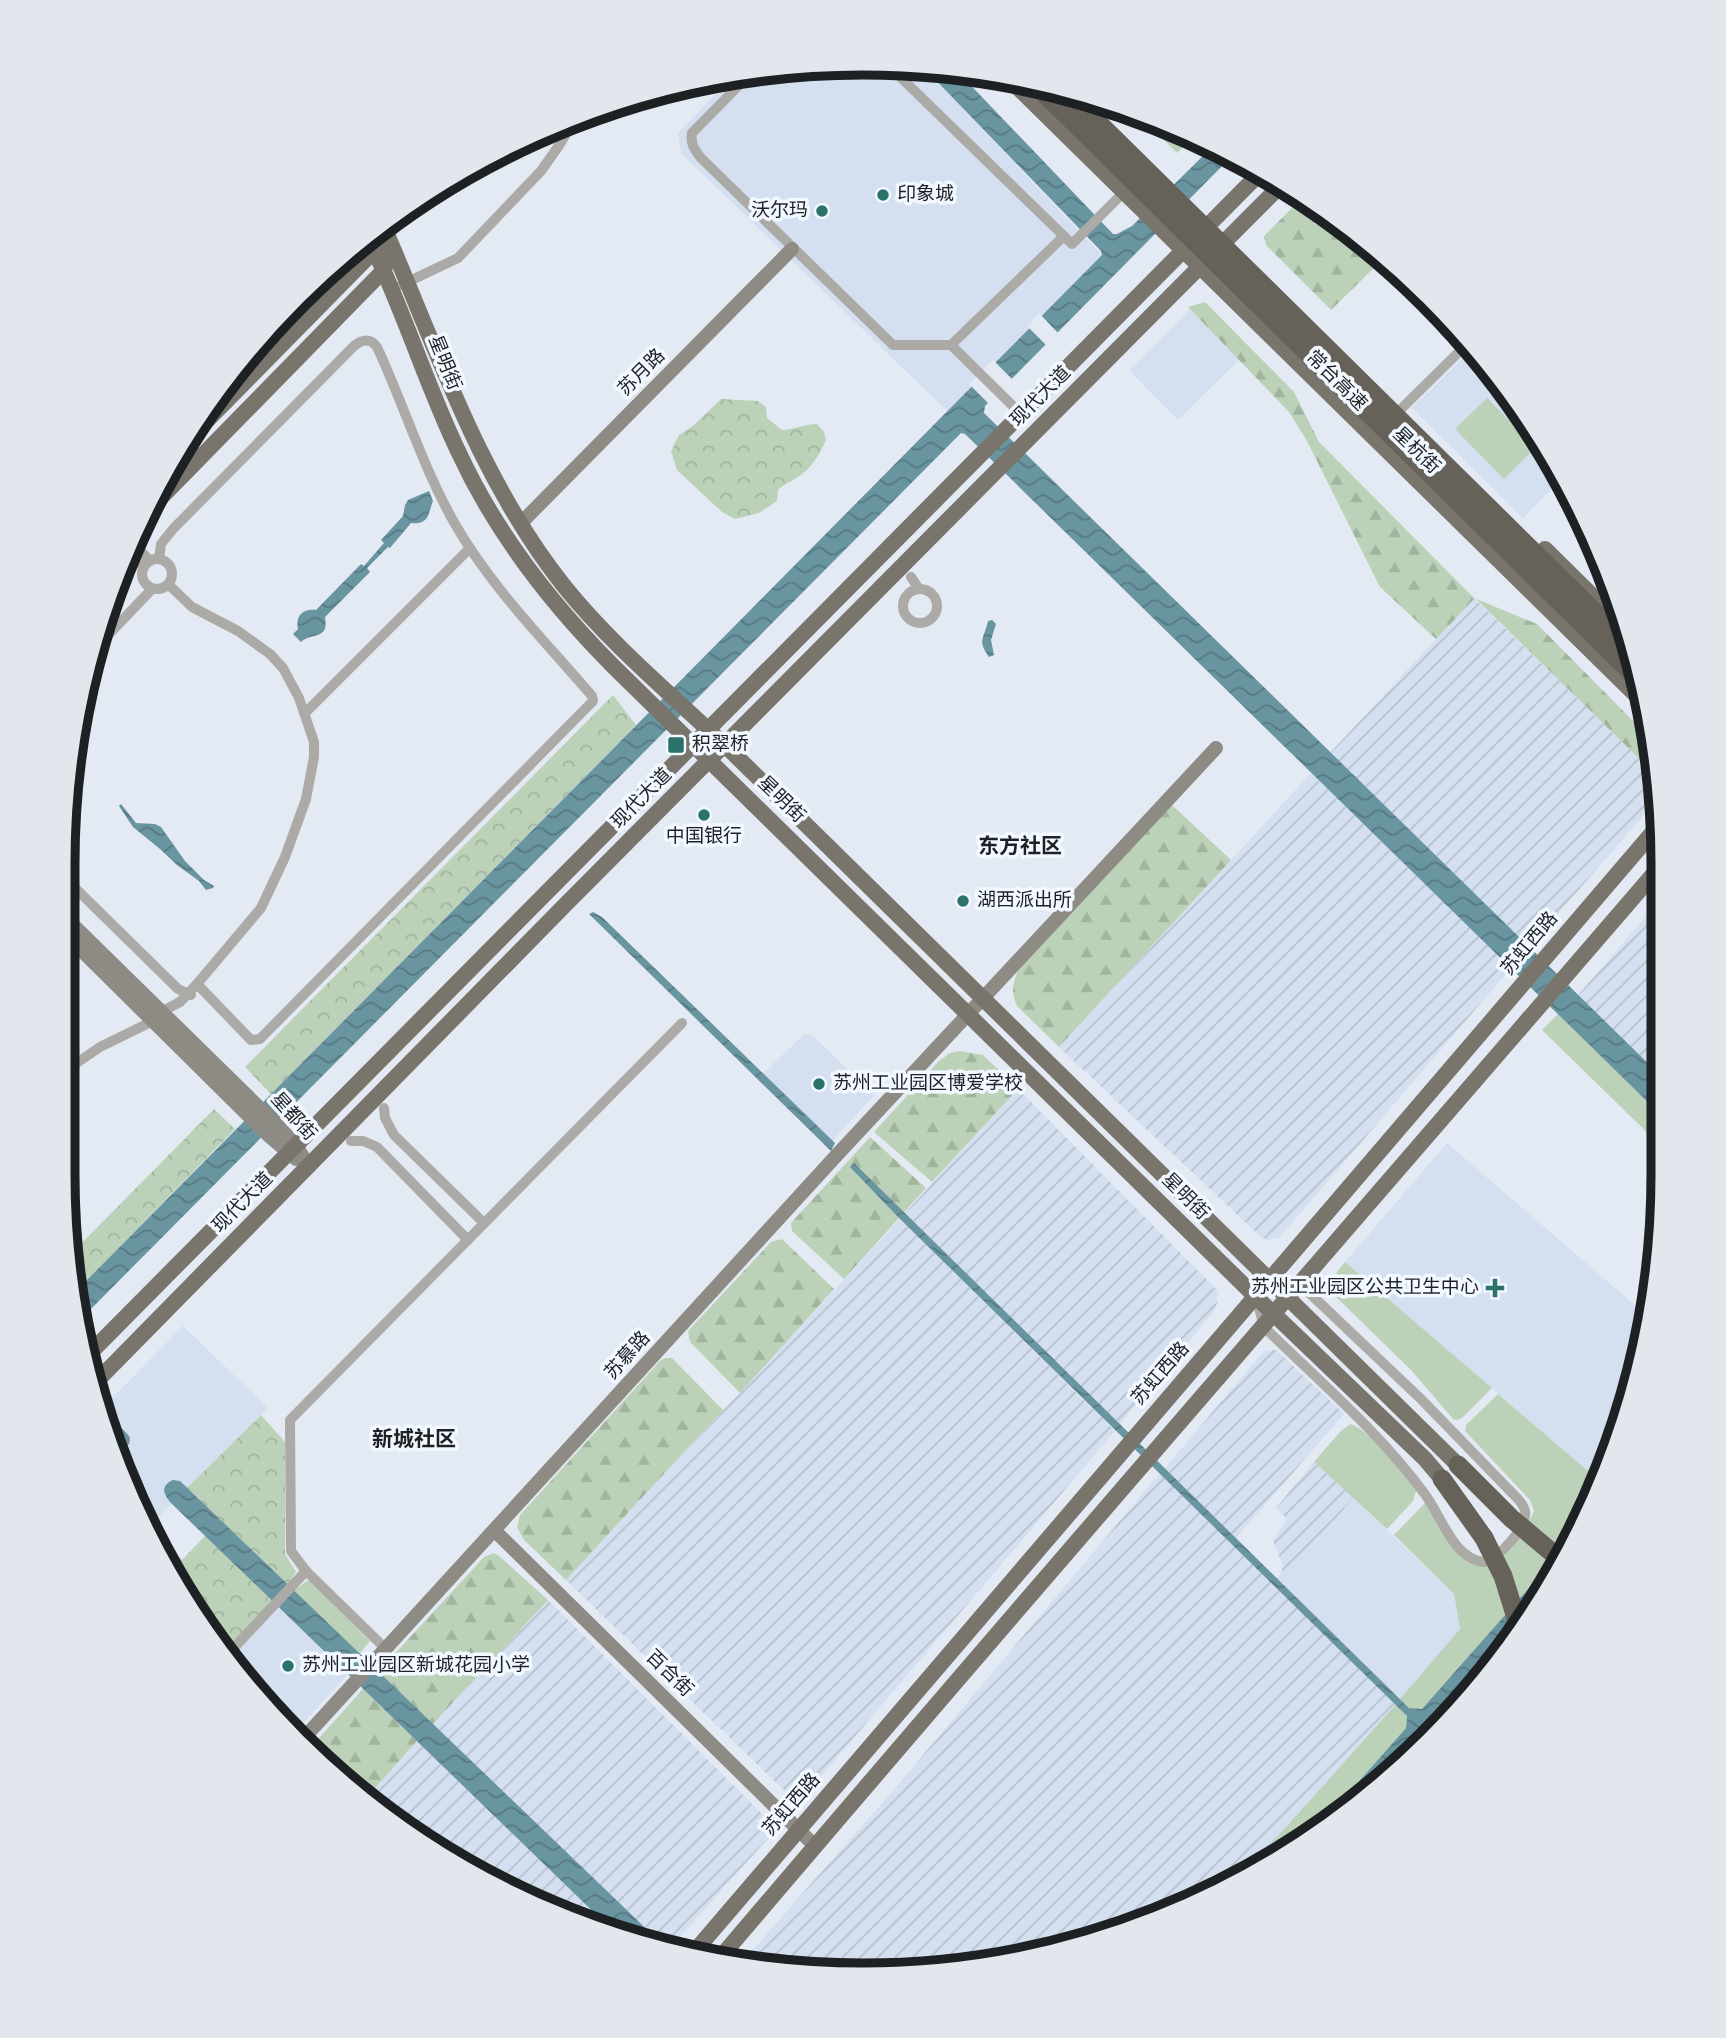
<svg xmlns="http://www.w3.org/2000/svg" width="1726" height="2038" font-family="Overpass,'Noto Sans SC',sans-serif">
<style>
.built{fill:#d4e0ef}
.industrial{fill:url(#industrial-furrows)}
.green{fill:#bcd2b8}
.forest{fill:url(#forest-firs)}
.park{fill:url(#park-crowns)}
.water{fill:url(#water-waves)}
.pier{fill:#e3eaf3}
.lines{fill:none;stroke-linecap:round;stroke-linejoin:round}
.river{stroke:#6995a1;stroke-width:16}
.street{stroke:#acaaa6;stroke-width:10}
.secondary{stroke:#8e8b85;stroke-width:14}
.primary{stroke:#79756d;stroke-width:16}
.highway{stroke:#666259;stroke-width:19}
.highway-bridge{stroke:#666259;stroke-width:19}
.poi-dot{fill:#2a726a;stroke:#f2f8ff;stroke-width:2.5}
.labels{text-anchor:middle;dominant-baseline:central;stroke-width:7;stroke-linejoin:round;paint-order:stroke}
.poi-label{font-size:19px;fill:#1e2124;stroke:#f2f8ff;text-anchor:start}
.street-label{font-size:19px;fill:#1e2124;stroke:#f2f8ff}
.neighbourhood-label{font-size:21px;font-weight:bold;fill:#1e2124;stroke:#f2f8ff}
.rim{fill:none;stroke:#1e2124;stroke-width:9}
</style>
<defs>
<pattern id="industrial-furrows" width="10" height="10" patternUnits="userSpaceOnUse" patternTransform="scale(1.75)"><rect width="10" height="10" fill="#d4e0ef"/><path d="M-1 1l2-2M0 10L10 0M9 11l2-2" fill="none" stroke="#b6c0cd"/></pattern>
<pattern id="forest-firs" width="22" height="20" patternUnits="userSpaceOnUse" patternTransform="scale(1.75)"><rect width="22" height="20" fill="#bcd2b8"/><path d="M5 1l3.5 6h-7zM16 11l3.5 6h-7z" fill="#a1b49e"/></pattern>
<pattern id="park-crowns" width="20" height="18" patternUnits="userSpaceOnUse" patternTransform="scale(1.75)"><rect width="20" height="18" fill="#bcd2b8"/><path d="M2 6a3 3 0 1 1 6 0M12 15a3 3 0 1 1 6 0" fill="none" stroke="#a1b49e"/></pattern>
<pattern id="water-waves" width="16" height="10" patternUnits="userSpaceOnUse" patternTransform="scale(1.75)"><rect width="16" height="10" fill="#6995a1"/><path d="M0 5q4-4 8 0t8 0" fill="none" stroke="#567983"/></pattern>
</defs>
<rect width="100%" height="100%" fill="#e3eaf3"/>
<g class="built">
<path d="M863,63L925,69L1102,255L947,411L681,153L678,133L733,76Z"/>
<path d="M1190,310L1240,359L1178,420L1129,370Z"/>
<path d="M1471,349L1528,419L1561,480L1523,518L1412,408Z"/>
<path d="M804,1034L812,1035L874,1095L832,1141L763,1074Z"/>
<path d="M1447,1143L1644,1313L1621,1432L1608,1460L1594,1476L1345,1262Z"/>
<path d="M183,1326L268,1408L146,1529L101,1409Z"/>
<path d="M1353,1498L1454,1594L1460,1630L1400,1699L1282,1583Z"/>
<path d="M279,1608L348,1674L295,1732L262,1703L231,1657Z"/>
</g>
<g class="industrial">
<path d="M1474,598L1654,773L1657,800L1529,947L1330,753Z"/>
<path d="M1311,773L1511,968L1279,1238L1267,1240L1261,1237L1059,1047Z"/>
<path d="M1663,897L1662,1085L1572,1002Z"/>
<path d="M1018,1089L1218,1291L1217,1304L1214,1311L1119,1425L905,1213Z"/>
<path d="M900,1219L1115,1431L811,1788L787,1793L566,1580Z"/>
<path d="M1276,1350L1344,1414L1236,1538L1165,1468L1264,1351Z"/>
<path d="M1314,1462L1353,1498L1282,1583L1277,1578L1281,1574L1283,1566L1273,1541L1287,1519L1276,1508Z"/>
<path d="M1160,1473L1396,1704L1245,1873L1169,1914L968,1968H759L741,1963L892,1792Z"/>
<path d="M548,1600L768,1820L771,1835L673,1945L659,1941L432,1725Z"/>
<path d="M417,1741L611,1929L557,1914L418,1840L368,1796Z"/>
</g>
<g class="green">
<path d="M1487,398L1536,447L1504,479L1455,429Z"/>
<path d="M1558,1014L1662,1116V1147L1542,1030Z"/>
<path d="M1345,1262L1492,1388L1462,1418L1456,1420L1453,1419L1412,1371L1331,1292L1330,1281Z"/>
<path d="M1498,1394L1594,1476L1608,1460L1573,1538L1422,1709C1412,1713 1407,1706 1400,1699L1460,1629L1454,1594L1394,1535L1425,1503L1478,1565L1527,1527L1534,1511L1530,1500L1465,1431L1466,1425Z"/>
<path d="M1350,1424C1366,1427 1398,1468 1410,1482L1416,1491L1413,1501L1387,1529L1314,1462L1340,1432Z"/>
<path d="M307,1581H311L370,1641L359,1654L293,1591Z"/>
<path d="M1396,1704L1407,1716L1406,1728L1307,1840L1245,1873Z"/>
</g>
<g class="forest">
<path d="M1139,115L1170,124L1193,137L1177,153Z"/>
<path d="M1304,196L1332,218L1377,265L1331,310L1266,245L1264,236Z"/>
<path d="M1205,302L1294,392L1319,442L1474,598L1537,624L1651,739L1654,773L1475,598L1436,639L1380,587L1307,441L1289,412L1188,307Z"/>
<path d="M1171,804L1231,860L1059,1047L1017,1006C1011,993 1012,984 1018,971Z"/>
<path d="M960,1051L983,1055L1018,1089L932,1182L874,1132L939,1061L950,1053Z"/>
<path d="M870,1137L926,1188L844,1279L792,1231L791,1223Z"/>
<path d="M782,1239L834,1289L740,1393L690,1342L688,1331L771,1242Z"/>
<path d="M665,1358H672L723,1410L566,1580L524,1540L517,1527L520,1515L660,1361Z"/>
<path d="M493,1553L498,1555L548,1600L432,1725L378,1672L484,1557Z"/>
<path d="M363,1689L417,1741L368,1796L316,1746L319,1738Z"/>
</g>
<g class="park">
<path d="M347,252L342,262L225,381L335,262Z"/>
<path d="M721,399L758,401L766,407L767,418L782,430C795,429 805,424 817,424L824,432L826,440C820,454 811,469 798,477C790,482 784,484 778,490L777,501L759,513L735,519L722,512L677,470L671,451L679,435L694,425Z"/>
<path d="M613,695L636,725L271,1094L245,1067Z"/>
<path d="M214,1109L235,1129L78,1289L73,1252Z"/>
<path d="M261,1415L285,1442V1554L296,1572L287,1585L187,1488Z"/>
<path d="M148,1526L182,1560L205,1536L273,1602L226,1650L146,1529Z"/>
</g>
<g class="water">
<path d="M925,69L958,72L1113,234H1117L1132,226L1212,147L1231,157L985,406L984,413L1662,1077V1116L965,434L961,433L82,1318L78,1289L1102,255L1101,251Z"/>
<path d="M429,491L433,501C428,513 430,525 411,523L390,548L388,547L367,568L370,572L325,617C329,641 312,632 301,642L293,634L298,629C295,616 303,608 316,610L361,564L364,566L384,543L381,540L403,516L405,505L408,500Z"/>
<path d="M992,620L996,624L991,640L994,655L989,657C977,640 984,639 988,621Z"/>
<path d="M121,804L136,823L155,824L161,827L185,861L204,880L214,886L213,888L206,890L199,881L177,865L160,849L133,827L119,806Z"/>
<path d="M593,912L602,917L835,1143L831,1151L589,914Z"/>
<path d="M854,1163L1409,1708L1422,1709L1573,1538L1556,1575L1429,1740L1307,1840L1406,1728L1407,1716L900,1219L850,1167Z"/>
<path d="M173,1480L180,1481L659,1941L611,1929L171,1503C163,1494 160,1486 173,1480Z"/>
</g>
<g class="pier">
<path d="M1039,313L1059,334L1047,346L1027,326Z"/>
<path d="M993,360L1014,381L990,405L969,384Z"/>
</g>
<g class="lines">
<path class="river" d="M116,1434L122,1440"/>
<g class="street">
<path d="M889,66L1072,244L1123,193"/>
<path d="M750,74L692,133C690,144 695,150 701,158L893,345H951L1064,236"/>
<path d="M401,285L458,258L541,171L560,144L575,119"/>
<path d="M951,345L1020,413"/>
<path d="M1401,409L1467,344"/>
<path d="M133,543L150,561"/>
<path d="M129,552L144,567"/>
<circle cx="157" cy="574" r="15"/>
<path d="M159,559L161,544L173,529L354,346C363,339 370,338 377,347C404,405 423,468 455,524C491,587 545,641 592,696L593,701L260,1039L251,1040L197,984"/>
<path d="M911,577L919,589"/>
<circle cx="920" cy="606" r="17"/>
<path d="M92,652L152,589"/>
<path d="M305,713L470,548"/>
<path d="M68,881L178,989L191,995"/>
<path d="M65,1071L100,1047L153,1021L161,1012L180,1002L197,984L261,908L285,857L306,799L314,757V742L299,698L283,668L270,654L238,631L192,607L169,585"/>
<path d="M384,1108L385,1118L394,1135L484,1223"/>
<path d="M351,1141H363L377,1147L468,1240"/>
<path d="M1257,1300L1264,1327C1318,1380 1379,1432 1424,1493C1442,1516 1453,1560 1485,1562C1499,1557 1528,1527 1525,1511C1524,1506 1520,1501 1516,1497L1420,1398L1300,1284L1270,1281"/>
<path d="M386,1649L306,1571L291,1551L290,1420L682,1023"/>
<path d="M229,1653L306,1571"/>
</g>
<g class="secondary">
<path d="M520,524L792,249"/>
<path d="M67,919L278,1126L296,1145L309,1167"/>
<path d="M67,936L269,1136L296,1159"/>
<path d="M495,1531L815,1846"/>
<path d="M303,1739L835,1157L1216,748"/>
</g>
<g class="primary">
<path d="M1007,77L1647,706"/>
<path d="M383,225C437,349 479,479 564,586C613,647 678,700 734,754L1458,1465"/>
<path d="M368,237C403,307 425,383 459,453C497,535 551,604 615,668L1256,1297L1425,1459L1442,1479"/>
<path d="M188,440L375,250L383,249"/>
<path d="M143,516L384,270L386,264"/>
<path d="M1545,549L1623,626"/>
<path d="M87,1356L1260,173"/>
<path d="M92,1386L566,904L1282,184"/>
<path d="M695,1951L1659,825"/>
<path d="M720,1958C1032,1590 1349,1228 1663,863"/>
</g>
<path class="highway" d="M1442,1479L1484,1538"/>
<g class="highway-bridge">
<path d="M1033,82L1639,680"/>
<path d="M1068,93L1630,647"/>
<path d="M1458,1465L1511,1518L1562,1561"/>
<path d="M1484,1538L1503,1576L1518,1624"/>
</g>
</g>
<g class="poi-dot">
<circle cx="883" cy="195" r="7"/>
<circle cx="822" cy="211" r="7"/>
<rect x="667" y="736" width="18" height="18" rx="3.5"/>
<circle cx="704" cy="815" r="7"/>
<circle cx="963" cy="901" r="7"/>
<circle cx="819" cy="1084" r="7"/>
<path d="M1491.5 1277.5h7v7h7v7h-7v7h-7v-7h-7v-7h7z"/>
<circle cx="288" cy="1666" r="7"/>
</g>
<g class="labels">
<g class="poi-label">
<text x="897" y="195">印象城</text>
<text x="808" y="211" text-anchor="end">沃尔玛</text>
<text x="692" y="745">积翠桥</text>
<text x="704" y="837" text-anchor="middle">中国银行</text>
<text x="977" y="901">湖西派出所</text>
<text x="833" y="1084">苏州工业园区博爱学校</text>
<text x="1479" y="1288" text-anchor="end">苏州工业园区公共卫生中心</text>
<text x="302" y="1666">苏州工业园区新城花园小学</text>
</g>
<g class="street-label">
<text transform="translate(444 363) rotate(68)">星明街</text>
<text transform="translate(642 373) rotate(-45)">苏月路</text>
<text transform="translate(1336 381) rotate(45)">常台高速</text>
<text transform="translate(1041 397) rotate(-45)">现代大道</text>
<text transform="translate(1416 451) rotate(44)">星杭街</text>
<text transform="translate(642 799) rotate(-45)">现代大道</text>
<text transform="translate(781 800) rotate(44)">星明街</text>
<text transform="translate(1530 944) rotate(-50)">苏虹西路</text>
<text transform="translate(293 1117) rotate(48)">星都街</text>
<text transform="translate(1185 1197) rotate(45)">星明街</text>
<text transform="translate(243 1203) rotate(-45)">现代大道</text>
<text transform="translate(628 1356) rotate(-48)">苏慕路</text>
<text transform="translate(1161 1374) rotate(-49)">苏虹西路</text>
<text transform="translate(669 1674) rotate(44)">百合街</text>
<text transform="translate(792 1805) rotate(-49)">苏虹西路</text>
</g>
<g class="neighbourhood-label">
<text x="1020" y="847">东方社区</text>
<text x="414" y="1440">新城社区</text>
</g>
</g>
<path d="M0 0H1726V2038H0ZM863 75H863A788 788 0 0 1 1651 863V1175A788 788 0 0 1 863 1963H863A788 788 0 0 1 75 1175V863A788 788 0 0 1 863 75Z" fill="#e1e7ed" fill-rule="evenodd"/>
<path class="rim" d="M863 75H863A788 788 0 0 1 1651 863V1175A788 788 0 0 1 863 1963H863A788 788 0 0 1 75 1175V863A788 788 0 0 1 863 75Z"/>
</svg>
